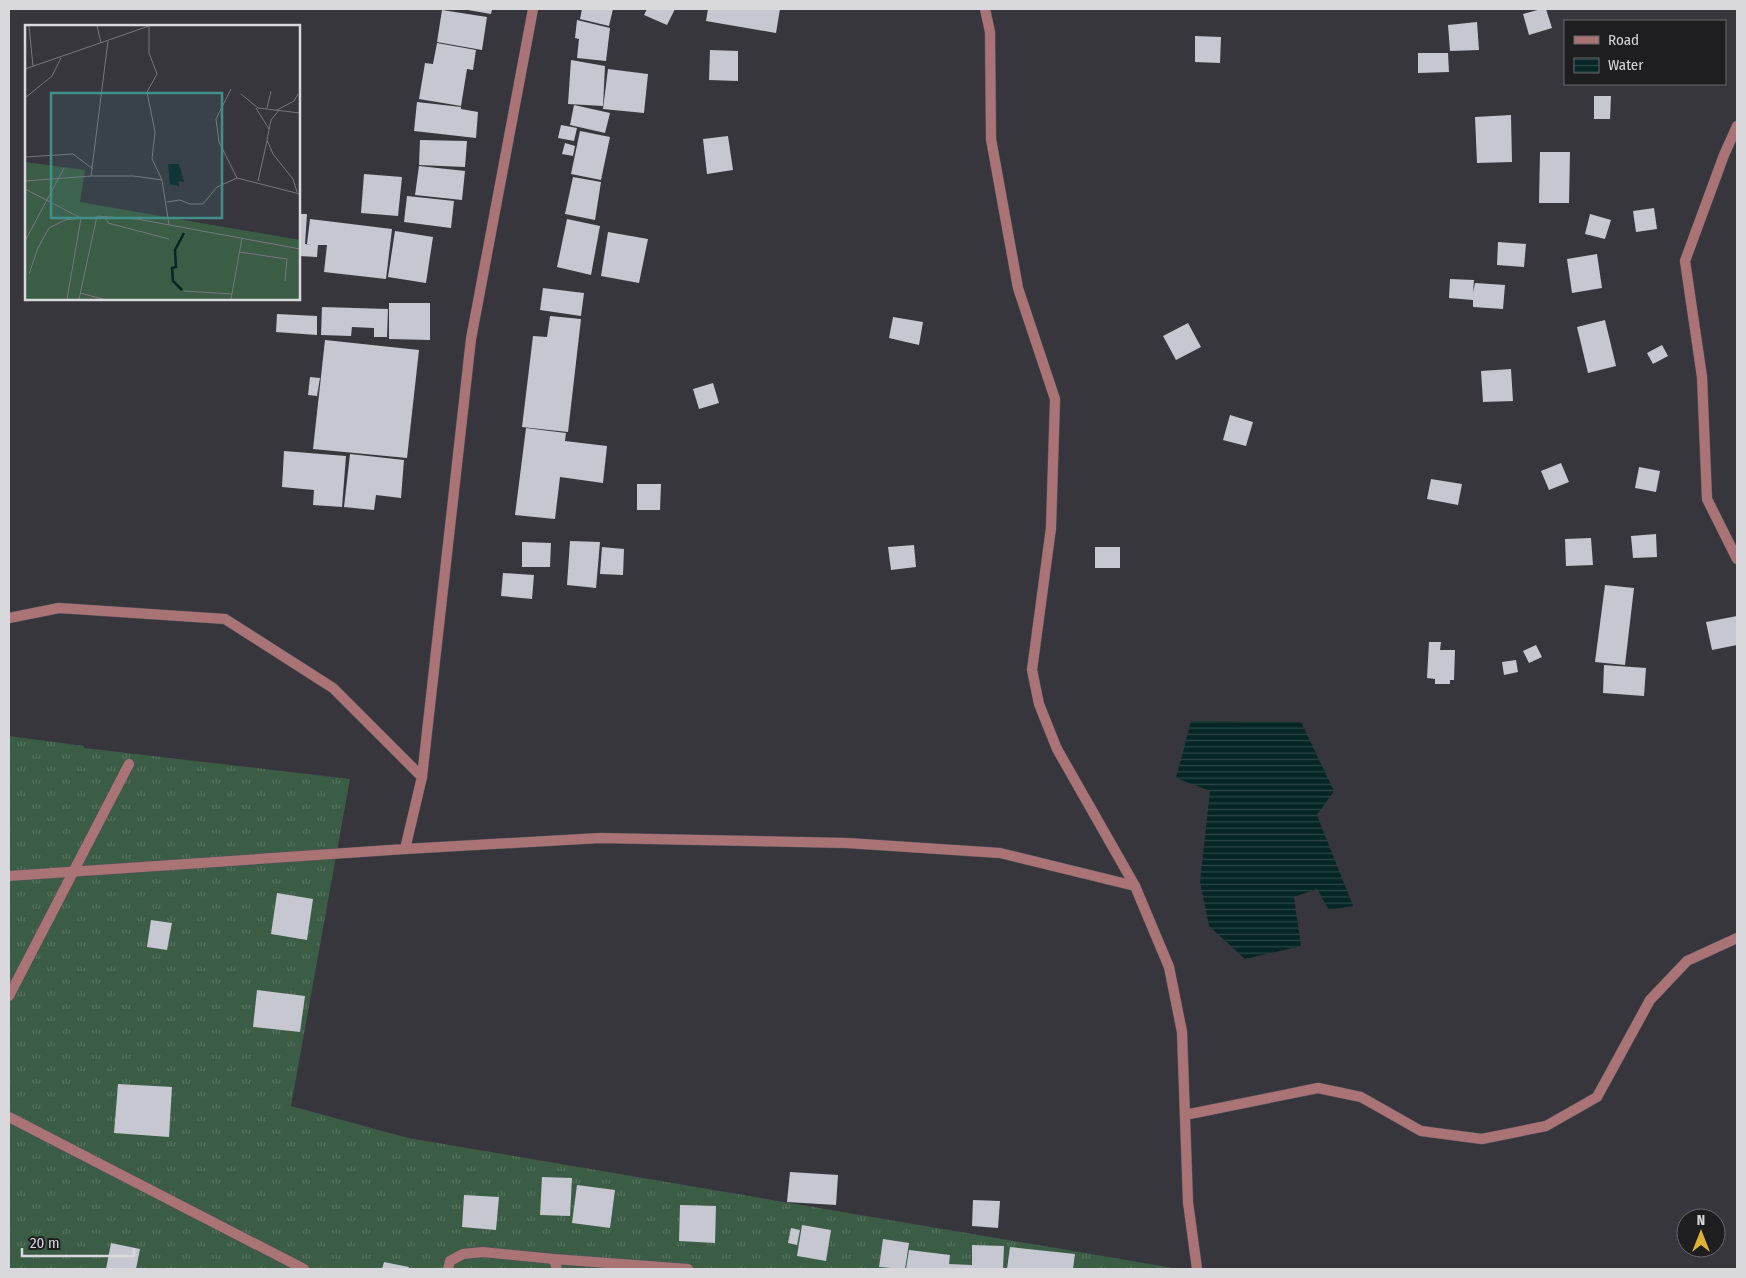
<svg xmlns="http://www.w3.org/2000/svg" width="1746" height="1278" font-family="'Fira Sans Condensed',sans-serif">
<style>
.grass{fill:url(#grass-tufts)}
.water{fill:url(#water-rules)}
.building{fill:#c6c7d1}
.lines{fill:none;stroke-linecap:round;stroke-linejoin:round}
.street-casing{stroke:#54535a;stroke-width:11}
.street{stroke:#aa7476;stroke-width:10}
.inset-river{fill:none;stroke:#062626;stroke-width:2.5}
.inset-road{fill:none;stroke:#78777d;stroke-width:1}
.view{fill:#428e8a;fill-opacity:0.15;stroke:#428e8a;stroke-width:2.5}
.inset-edge{fill:none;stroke:#d9d8dd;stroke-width:2.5}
</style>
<defs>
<pattern id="grass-tufts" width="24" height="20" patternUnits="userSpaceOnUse" patternTransform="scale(1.25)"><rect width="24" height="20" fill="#3b5c45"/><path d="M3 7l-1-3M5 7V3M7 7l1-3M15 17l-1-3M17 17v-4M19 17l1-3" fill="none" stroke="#57735f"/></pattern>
<pattern id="water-rules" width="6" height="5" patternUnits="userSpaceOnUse" patternTransform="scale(1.25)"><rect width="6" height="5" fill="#062626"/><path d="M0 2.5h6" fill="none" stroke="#2a4545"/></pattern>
</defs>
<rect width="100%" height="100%" fill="#37363d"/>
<path class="grass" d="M9,736L84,746V748L350,779L291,1106L408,1138L1179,1269H9Z"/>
<path class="water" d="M1191,721L1301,722L1334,791L1317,815L1353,906L1329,910L1317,889L1294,897L1301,946L1245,959L1209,926L1200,882L1210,791L1176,778Z"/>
<g class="building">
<path d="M462,9H492L491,14Z"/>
<path d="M582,9H613L609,26L580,19Z"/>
<path d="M647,9H675L667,25L644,15Z"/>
<path d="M708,9H780L776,33L706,21Z"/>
<path d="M1541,9H1546L1552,28L1529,35L1523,14Z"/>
<path d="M442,10L487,17L482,50L437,42Z"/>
<path d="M577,20L610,28L606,61L577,58L579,39L575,38Z"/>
<path d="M1477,22L1479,50L1450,51L1448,25Z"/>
<path d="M1195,36L1221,37L1220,63L1195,62Z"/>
<path d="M437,43L476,50L473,70L467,69L461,106L419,99L425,63L433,64Z"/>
<path d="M710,50L738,51V81L709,80Z"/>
<path d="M1418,53H1448L1449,72L1418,73Z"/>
<path d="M571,60L605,66L603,106L568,104Z"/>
<path d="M608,69L648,74L644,113L603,109Z"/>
<path d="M1594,96H1611L1610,119H1594Z"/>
<path d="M417,102L461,107V109L478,112L476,138L414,131Z"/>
<path d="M574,105L610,113L605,133L570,125Z"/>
<path d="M1511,115L1512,162L1477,163L1475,117Z"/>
<path d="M561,125L577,128L574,141L558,138Z"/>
<path d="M580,131L610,137L601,180L571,174Z"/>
<path d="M728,136L733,170L707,174L703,139Z"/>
<path d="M420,140L467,141L465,167L419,165Z"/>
<path d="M565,143L575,146L573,156L562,154Z"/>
<path d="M1540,152H1570L1569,203H1539Z"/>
<path d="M419,166L465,171L462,200L415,195Z"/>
<path d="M364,174L402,177L398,216L361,213Z"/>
<path d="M573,177L601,182L595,220L565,214Z"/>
<path d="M407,196L454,201L451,228L404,222Z"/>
<path d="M1654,208L1657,229L1636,232L1633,211Z"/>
<path d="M299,214H307L305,244L312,245L307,244L310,219L392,229L386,279L324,272L327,245H318L317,257L299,256Z"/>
<path d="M1590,214L1611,220L1605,239L1585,234Z"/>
<path d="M567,219L600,226L591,275L557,267Z"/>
<path d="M395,231L433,237L426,283L388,277Z"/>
<path d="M608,232L648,239L639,283L601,276Z"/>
<path d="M1498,242L1526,244L1524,267L1497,265Z"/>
<path d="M1597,254L1602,288L1572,293L1567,259Z"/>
<path d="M1450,279L1474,280L1473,293L1475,283L1505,285L1503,309L1473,307V300L1449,298Z"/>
<path d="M543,288L584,293L581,316L540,310Z"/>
<path d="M389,303H430V340L389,339Z"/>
<path d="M322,307L388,309L387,337H374V328L352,327L351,336L321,335Z"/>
<path d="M277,314L317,316V335L276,332Z"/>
<path d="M550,316L581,319L568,432L522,427L533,336L547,337Z"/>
<path d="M893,317L923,322L919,345L889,338Z"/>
<path d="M1605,320L1616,366L1588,373L1577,327Z"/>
<path d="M1188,323L1201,347L1176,360L1163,336Z"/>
<path d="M325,340L419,350L407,458L313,449Z"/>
<path d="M1662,345L1668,356L1653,364L1647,353Z"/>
<path d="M1511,369L1513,401L1483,402L1481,371Z"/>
<path d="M310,377L320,378L317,396L308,395Z"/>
<path d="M713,383L719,403L699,409L693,389Z"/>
<path d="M1230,415L1253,422L1246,446L1223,440Z"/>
<path d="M526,428L566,433L565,441L607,446L603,483L560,477L555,519L515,515Z"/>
<path d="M284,451L346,456L342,507L313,505L314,490L282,487Z"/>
<path d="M350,454L404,460L401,498L376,495L374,510L344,507Z"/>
<path d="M1561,463L1569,482L1549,490L1541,471Z"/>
<path d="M1639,467L1660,471L1656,492L1635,488Z"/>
<path d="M1431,479L1462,484L1458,505L1427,499Z"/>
<path d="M637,484H661L660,510H637Z"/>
<path d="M1656,534L1657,557L1633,558L1631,536Z"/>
<path d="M1591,538L1593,565L1566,566L1565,539Z"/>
<path d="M570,541L600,542L596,588L567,585Z"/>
<path d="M522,542L551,543L550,567H522Z"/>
<path d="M914,545L916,567L891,570L888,547Z"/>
<path d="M602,547L624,549L623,575L600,574Z"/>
<rect x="1095" y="547" width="25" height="21"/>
<path d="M503,573L534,575L532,599L501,596Z"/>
<path d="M1605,585L1634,588L1625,665L1595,662Z"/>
<path d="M1737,616V645L1712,650L1706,622Z"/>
<path d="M1429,642H1441L1440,650H1455L1454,680H1450V684H1435V679L1427,678Z"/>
<path d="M1536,645L1542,657L1529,663L1523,651Z"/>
<path d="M1516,660L1518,672L1504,675L1502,662Z"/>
<path d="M1604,665L1646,668L1644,696L1603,693Z"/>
<path d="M277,893L313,899L307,940L271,934Z"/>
<path d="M151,920L172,923L167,950L147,947Z"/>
<path d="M257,990L305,996L300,1032L253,1027Z"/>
<path d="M118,1084L172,1087L169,1137L114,1133Z"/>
<path d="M790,1172L838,1175L836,1205L787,1202Z"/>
<path d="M542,1177L572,1178L570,1216L540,1215Z"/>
<path d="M577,1185L615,1190L610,1228L572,1223Z"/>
<path d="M464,1195L499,1197L496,1230L462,1227Z"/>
<path d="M973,1200L1000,1201L998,1228L972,1226Z"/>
<path d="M680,1205L716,1206L715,1243L679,1241Z"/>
<path d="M802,1225L831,1230L826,1261L797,1256Z"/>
<path d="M791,1228L800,1230L797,1245L788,1243Z"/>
<path d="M883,1239L909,1243L905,1269L879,1267Z"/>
<path d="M111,1243L140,1249L136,1269H106Z"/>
<path d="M972,1245L1004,1246L1003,1269H948L949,1265L948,1269H906L909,1250L950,1255L949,1264L972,1265Z"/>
<path d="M1010,1247L1075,1254L1073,1269H1007Z"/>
<path d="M384,1262L409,1267L408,1269H382Z"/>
</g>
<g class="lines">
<g class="street-casing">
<g id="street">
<path d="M985,9L990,32L991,139L1018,288L1055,399L1051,528L1032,670L1039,704L1057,749L1135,886"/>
<path d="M1737,126L1724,155L1685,261L1702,377L1707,499L1737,559"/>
<path d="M9,618L59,608L225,619L333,688L422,777"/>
<path d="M405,849L600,838L847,843L1000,853L1135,886L1169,967L1182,1032L1188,1202L1197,1269"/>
<path d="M9,876L405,849L422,777L471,339L533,9"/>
<path d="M9,996L129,764"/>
<path d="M1185,1115L1318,1088L1361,1097L1421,1131L1482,1139L1546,1126L1597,1097L1650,1000L1687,961L1737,938"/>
<path d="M9,1117L304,1269"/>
<path d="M554,1259L557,1269"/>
<path d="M448,1269L450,1261L463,1254L483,1252L554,1259L688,1269"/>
</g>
</g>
<use href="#street" class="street"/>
</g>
<g transform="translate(25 25)">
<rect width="275" height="275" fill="#37363d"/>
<path d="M0,137L60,145L55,177L275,215V274H0Z" fill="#3b5c45"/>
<path d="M143,139H154L159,157L153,156L154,161L145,159Z" fill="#062626"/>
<path class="inset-river" d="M157,265L148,256L147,243L151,242L150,225L159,208"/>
<path class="inset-road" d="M4,1L8,41M72,1L76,18M124,1V28L132,49L122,67L130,107L127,134L137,155M0,44L124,1M206,64L191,94L194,117L212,153M216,69L233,83L275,88M0,73L27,51L36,33M231,83L244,104M242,83L246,66M252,85L269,76L273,69M254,85L246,95L242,115L248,129L268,154L272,167M0,132L48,129L68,144M66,151H109L137,155L144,200M0,156L66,151L83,16M233,156L242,116M0,164L56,193L42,274M142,177L155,175L165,179H178L192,162L212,153L275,169M80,192L83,198L144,214M0,216L39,143M214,227L262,234L260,256M4,249L13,223L24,203L40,195L55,193M159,266L207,269M55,268L78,274M54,274L72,191L112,194L275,224M206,274L217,213"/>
<path class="view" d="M26,68H197V193H26Z"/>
<rect width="275" height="275" class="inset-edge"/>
</g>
<rect width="1746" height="1278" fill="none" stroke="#d9d8dd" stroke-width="20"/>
<rect x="1564" y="20" width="162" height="65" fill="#1e1e21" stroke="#69686c"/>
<rect x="1574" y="36" width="25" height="8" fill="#aa7476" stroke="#69686c"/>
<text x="1608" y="45" font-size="15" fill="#d9d8dd">Road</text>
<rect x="1574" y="58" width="25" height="15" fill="url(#water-rules)" stroke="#69686c"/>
<text x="1608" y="70" font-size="15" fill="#d9d8dd">Water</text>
<g transform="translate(1701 1233)"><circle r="24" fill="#1e1e21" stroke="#69686c"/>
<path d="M0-4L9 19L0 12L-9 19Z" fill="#ddb133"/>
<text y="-8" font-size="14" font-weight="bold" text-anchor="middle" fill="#d9d8dd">N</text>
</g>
<path d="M22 1248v8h112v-8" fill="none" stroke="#d9d8dd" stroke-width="2.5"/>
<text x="30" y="1248" font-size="15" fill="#d9d8dd" stroke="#1e1e21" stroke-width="4" paint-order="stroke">20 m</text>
</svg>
